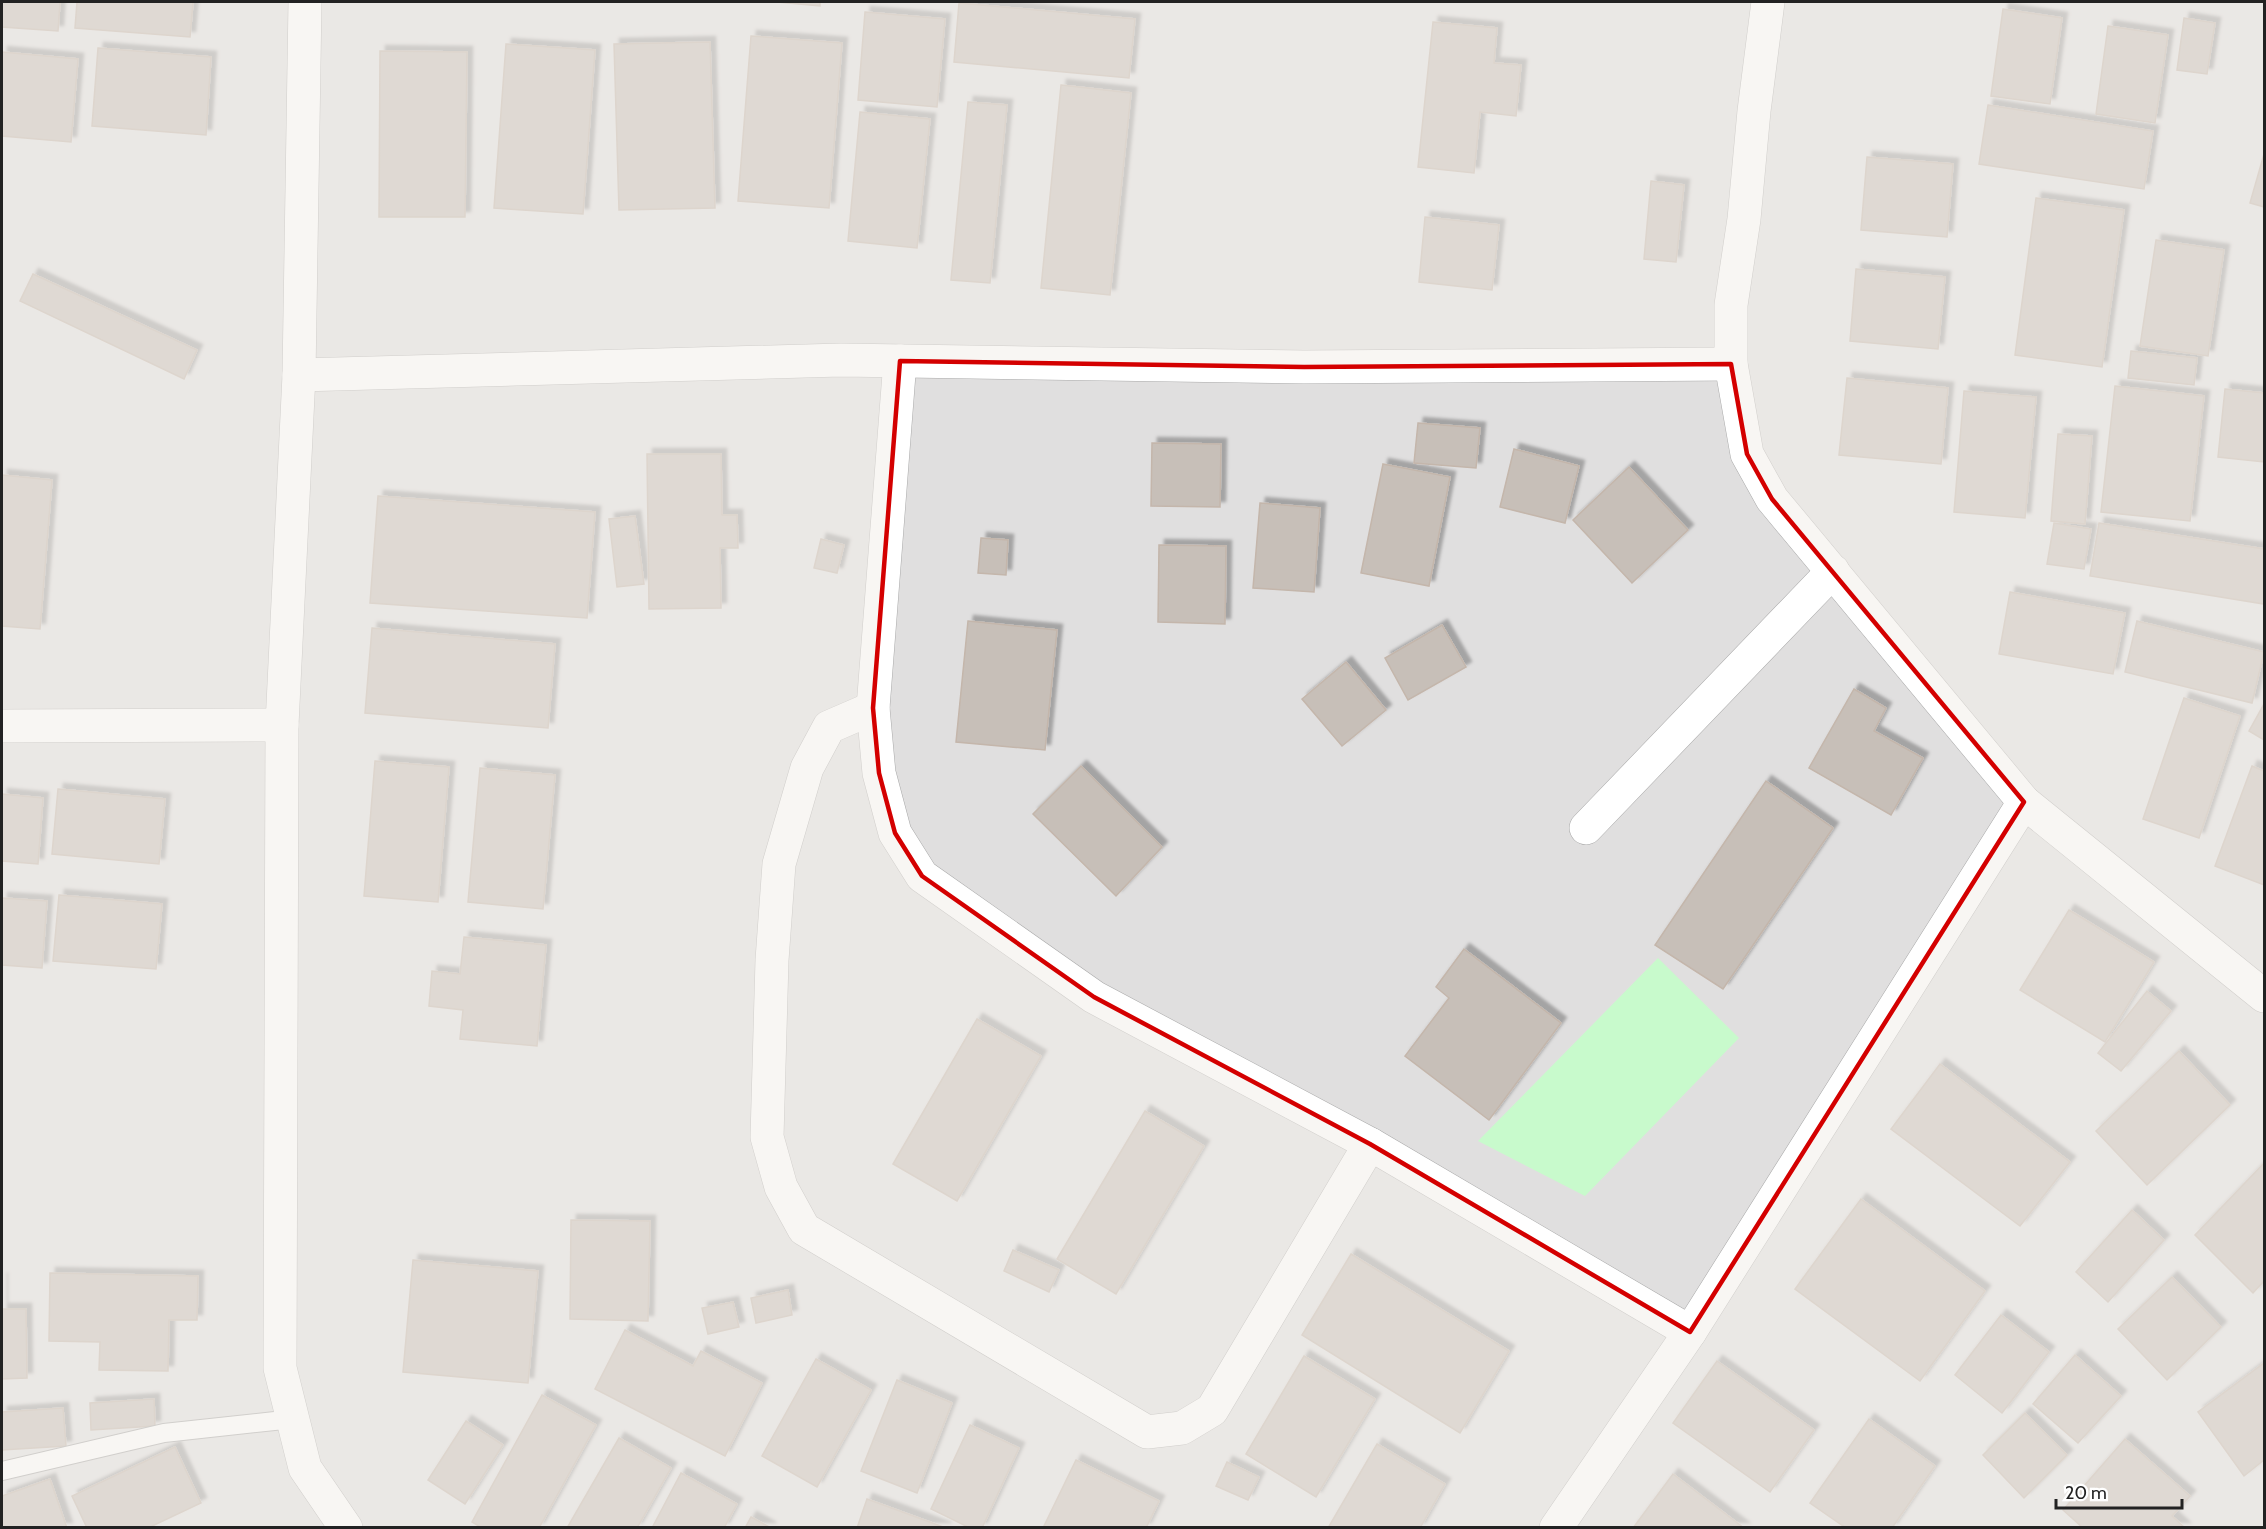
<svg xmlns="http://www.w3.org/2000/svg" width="2266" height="1529" font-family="Cabin,sans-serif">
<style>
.residential{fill:#e0dfdf}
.park{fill:#c8facc}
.building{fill:#c7bfb8;stroke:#c4b6ab;stroke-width:1.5;filter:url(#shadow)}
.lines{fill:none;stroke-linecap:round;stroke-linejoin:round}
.service-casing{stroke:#a9a9a9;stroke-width:20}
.minor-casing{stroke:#a9a9a9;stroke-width:34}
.service{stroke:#fff;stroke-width:18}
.minor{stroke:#fff;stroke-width:33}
.marked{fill:none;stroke:#d40000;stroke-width:4.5;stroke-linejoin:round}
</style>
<defs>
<filter id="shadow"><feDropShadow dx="5.5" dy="-5.5" stdDeviation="1.5" flood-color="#0004"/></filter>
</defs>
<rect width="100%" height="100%" fill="#f2efe9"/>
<rect class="residential" x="2" y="2" width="2262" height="1525"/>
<path class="park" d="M1658,958L1739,1038L1585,1196L1478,1141Z"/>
<g class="building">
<path d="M2,2H60L58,31L2,27Z"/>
<path d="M77,2H193L190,37L75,28Z"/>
<path d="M777,2H820V6Z"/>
<path d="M959,3L1135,19L1129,78L954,62Z"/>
<path d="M2003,9L2062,18L2050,104L1991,96Z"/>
<path d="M865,12L945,19L937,107L858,100Z"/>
<path d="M2184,18L2215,23L2207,74L2177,70Z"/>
<path d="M1433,22L1497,28L1494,63L1521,65L1516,116L1480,112L1474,173L1418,167Z"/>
<path d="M2108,26L2168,35L2155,123L2096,114Z"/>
<path d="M751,36L842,43L829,208L738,201Z"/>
<path d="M710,42L715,208L619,210L614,44Z"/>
<path d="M506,44L595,50L583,214L494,208Z"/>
<path d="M98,48L211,57L206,135L92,126Z"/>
<path d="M380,51L467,52L465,217H379Z"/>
<path d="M2,52L78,59L71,142L2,136Z"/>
<path d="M1061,85L1131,93L1110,295L1041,288Z"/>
<path d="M968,102L1007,105L990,283L951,280Z"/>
<path d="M1988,105L2153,131L2144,189L1979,164Z"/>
<path d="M860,112L930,119L917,248L848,241Z"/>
<path d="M2264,154V207L2250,203Z"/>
<path d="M1867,157L1953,164L1947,237L1861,230Z"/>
<path d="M1651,181L1684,185L1676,262L1644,259Z"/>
<path d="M2036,198L2124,210L2102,367L2015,355Z"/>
<path d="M1425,217L1499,225L1492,290L1419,282Z"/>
<path d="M2156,240L2224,250L2208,356L2140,346Z"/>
<path d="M1856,269L1945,277L1938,349L1850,341Z"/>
<path d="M33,274L197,350L184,379L20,301Z"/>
<path d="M2131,351L2197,358L2194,385L2128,378Z"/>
<path d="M1847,378L1948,388L1941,464L1839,455Z"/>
<path d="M2115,386L2204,396L2190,521L2101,512Z"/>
<path d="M2225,389L2264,393V462L2218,457Z"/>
<path d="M1964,391L2036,397L2025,518L1954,512Z"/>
<path d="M1418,423L1480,428L1476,468L1414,463Z"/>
<path d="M2058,434L2092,436L2085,524L2051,521Z"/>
<path d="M1152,443L1221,444L1220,507L1151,506Z"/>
<path d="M1514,449L1579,466L1565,523L1500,507Z"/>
<path d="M647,454H721L722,515H737L738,548H720L721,608L649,609Z"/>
<path d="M1383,464L1450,477L1429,586L1361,573Z"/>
<path d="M1629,467L1688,530L1632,583L1573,520Z"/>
<path d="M2,475L52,480L40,629L2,626Z"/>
<path d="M378,496L595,512L587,618L370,603Z"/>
<path d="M1260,503L1320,508L1314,592L1253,588Z"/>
<path d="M635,516L644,584L617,587L609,519Z"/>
<path d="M2054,523L2091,529L2084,569L2047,564Z"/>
<path d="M2099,523L2264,549V604L2090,576Z"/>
<path d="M981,538L1008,540L1006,575L978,573Z"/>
<path d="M821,539L844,545L837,573L814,568Z"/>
<path d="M1159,545L1226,546L1225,624L1158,622Z"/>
<path d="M2010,592L2125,613L2113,674L1999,654Z"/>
<path d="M968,621L1057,630L1045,750L956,742Z"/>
<path d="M2137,621L2264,652L2252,703L2125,672Z"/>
<path d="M1442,625L1466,667L1408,700L1385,658Z"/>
<path d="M372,628L555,644L548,728L365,713Z"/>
<path d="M1346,662L1386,710L1342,746L1302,699Z"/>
<path d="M1854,689L1886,708L1874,731L1923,758L1891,815L1809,768Z"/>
<path d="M2184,698L2240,716L2199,838L2143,819Z"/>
<path d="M2264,704V740L2249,731Z"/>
<path d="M375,761L449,767L438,902L364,896Z"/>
<path d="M1081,766L1162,847L1116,896L1033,814Z"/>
<path d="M2252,766L2264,771V885L2215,866Z"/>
<path d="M480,768L555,775L543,909L468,902Z"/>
<path d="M1766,781L1833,828L1723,989L1655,945Z"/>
<path d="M58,789L165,799L159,864L52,854Z"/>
<path d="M2,794L43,798L38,864L2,861Z"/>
<path d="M59,895L162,904L156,969L53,961Z"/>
<path d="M2,898L47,901L42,968L2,965Z"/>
<path d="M2069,910L2154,962L2105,1042L2020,990Z"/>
<path d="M464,937L546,945L537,1046L460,1039L463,1010L429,1006L432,971L460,974Z"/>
<path d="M1464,949L1561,1023L1489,1120L1405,1056L1449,998L1436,987Z"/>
<path d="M2147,991L2171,1011L2121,1071L2098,1053Z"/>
<path d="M977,1019L1041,1056L957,1201L893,1164Z"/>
<path d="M2179,1051L2230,1105L2147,1185L2096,1131Z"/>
<path d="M1940,1064L2070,1162L2020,1226L1891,1129Z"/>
<path d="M1145,1111L1204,1146L1116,1294L1057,1259Z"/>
<path d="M2264,1163V1281L2253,1293L2195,1235Z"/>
<path d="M1861,1199L1985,1291L1920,1381L1795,1289Z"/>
<path d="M2132,1210L2164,1240L2108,1302L2076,1272Z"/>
<path d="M571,1220L650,1221L648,1321L570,1319Z"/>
<path d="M1013,1250L1059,1270L1049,1292L1004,1271Z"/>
<path d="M1351,1254L1509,1351L1460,1433L1302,1335Z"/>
<path d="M413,1260L538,1271L528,1383L403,1372Z"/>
<path d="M50,1273L198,1276L197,1320H169L168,1371L99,1370L100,1342L49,1341Z"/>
<path d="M2172,1277L2221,1327L2167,1380L2118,1329Z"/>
<path d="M2,1278V1309H26L27,1378L2,1379Z"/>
<path d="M788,1290L792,1315L756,1323L751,1298Z"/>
<path d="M733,1302L739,1327L708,1334L702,1308Z"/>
<path d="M2001,1315L2049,1352L2002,1413L1955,1375Z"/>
<path d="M625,1330L693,1366L701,1351L762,1383L725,1456L595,1389Z"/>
<path d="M2075,1355L2121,1396L2078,1443L2033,1404Z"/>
<path d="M1304,1356L1375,1399L1316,1497L1246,1454Z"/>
<path d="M816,1359L871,1390L817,1487L762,1456Z"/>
<path d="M1717,1361L1814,1430L1770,1492L1673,1423Z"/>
<path d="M2264,1363V1460L2244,1476L2198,1412Z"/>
<path d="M897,1380L952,1403L917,1493L861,1471Z"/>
<path d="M542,1395L596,1425L539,1528H482L472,1522Z"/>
<path d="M154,1399L155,1426L91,1430L90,1403Z"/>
<path d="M63,1408L66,1446L2,1450V1412Z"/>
<path d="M2025,1413L2067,1455L2024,1498L1983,1455Z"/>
<path d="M1869,1419L1935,1466L1892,1528H1846L1810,1503Z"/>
<path d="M466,1421L503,1445L465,1504L428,1480Z"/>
<path d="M970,1425L1019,1448L982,1528H970L931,1509Z"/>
<path d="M619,1438L671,1468L637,1528H567Z"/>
<path d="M2125,1439L2190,1496L2172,1516L2185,1528H2083L2063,1510Z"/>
<path d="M1377,1444L1445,1484L1420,1528H1328Z"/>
<path d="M175,1447L201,1503L148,1528H87L72,1496Z"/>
<path d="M1076,1460L1159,1501L1146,1528H1043Z"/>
<path d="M1227,1462L1259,1477L1248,1500L1216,1486Z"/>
<path d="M681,1473L737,1504L724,1528H652Z"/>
<path d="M1673,1474L1744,1528H1633Z"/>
<path d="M50,1479L67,1528H2V1496Z"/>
<path d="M867,1499L946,1528H857Z"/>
<path d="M751,1517L771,1528H745Z"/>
</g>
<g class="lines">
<g class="service-casing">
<path id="service" d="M2,1471L164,1433L293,1419"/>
</g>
<g class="minor-casing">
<g id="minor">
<path d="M305,2L299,375L282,725L280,1368L305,1468L346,1528"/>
<path d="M1768,2L1754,111L1744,219L1731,305V364L1747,454L1772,499L2024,802L2264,996"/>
<path d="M900,361L873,708L879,773L895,833L922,876L1094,997L1370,1144L1690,1332"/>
<path d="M299,375L841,360L1304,367L1731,364"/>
<path d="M873,708L829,727L807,768L779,864L772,960L767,1137L781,1187L804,1229L1147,1432L1182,1428L1212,1410L1370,1144"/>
<path d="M2,726L282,725"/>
<path d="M1586,828L1833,571"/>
<path d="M1556,1528L1690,1332L2024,802"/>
</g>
</g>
<use href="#service" class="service"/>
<use href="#minor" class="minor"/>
</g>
<path d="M0 0H2266V1529H0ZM900,361L1304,367L1731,364L1747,454L1772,499L2024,802L1690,1332L1370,1144L1094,997L922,876L895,833L879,773L873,708Z" fill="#f2efe9" fill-opacity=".55" fill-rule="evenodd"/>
<path class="marked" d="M900,361L1304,367L1731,364L1747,454L1772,499L2024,802L1690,1332L1370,1144L1094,997L922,876L895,833L879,773L873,708Z"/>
<rect width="2266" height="1529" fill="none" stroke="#222222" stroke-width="6"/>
<path d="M2056 1499v9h126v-9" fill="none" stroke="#222222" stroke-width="3"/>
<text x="2065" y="1499" font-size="18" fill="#222222" stroke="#ffffff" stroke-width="4.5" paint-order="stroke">20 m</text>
</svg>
